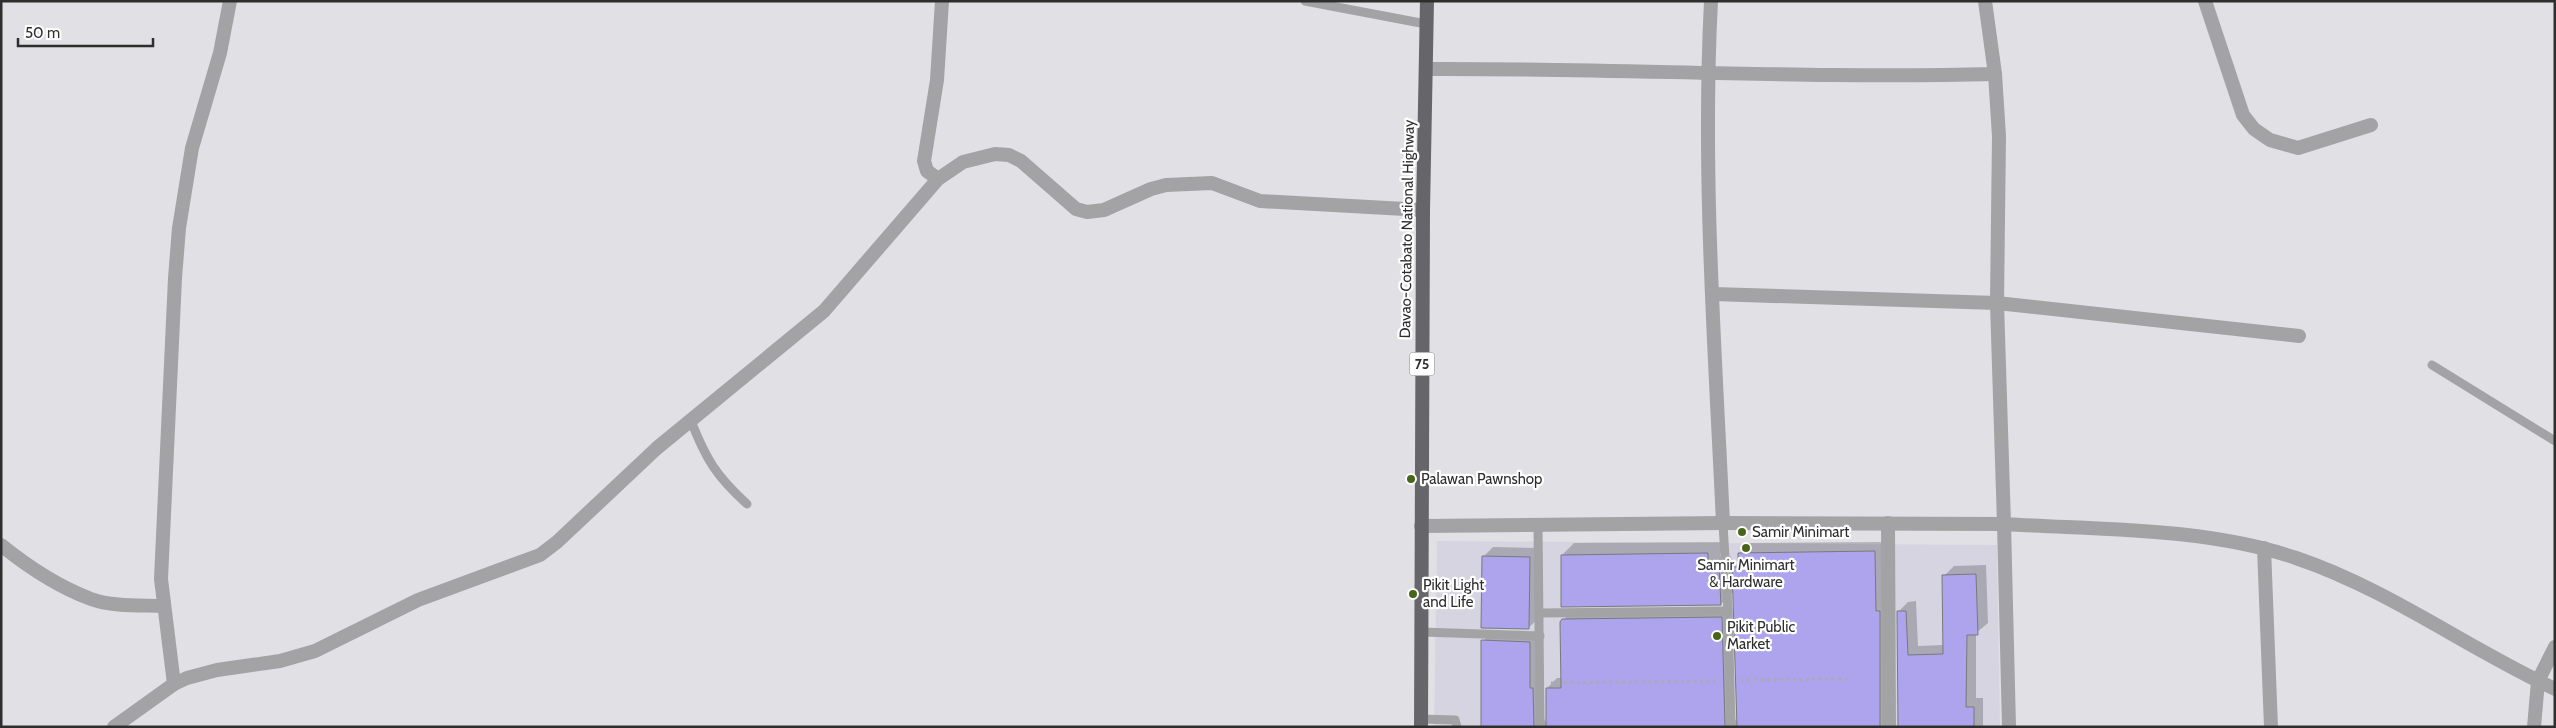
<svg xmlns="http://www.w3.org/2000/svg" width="2556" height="728" font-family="Cabin,sans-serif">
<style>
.built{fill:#d5d4e0}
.shadow{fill:#0003}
.building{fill:#ada4ed;stroke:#78787c}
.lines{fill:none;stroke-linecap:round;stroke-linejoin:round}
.path{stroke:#abaaae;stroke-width:3;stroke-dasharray:2.5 4;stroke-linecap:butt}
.service{stroke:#a3a3a5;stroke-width:9}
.minor{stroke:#a3a3a5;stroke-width:14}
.tertiary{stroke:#a3a3a5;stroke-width:14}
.trunk{stroke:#66666a;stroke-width:14}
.poi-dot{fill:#48661a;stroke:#fff;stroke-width:2}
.labels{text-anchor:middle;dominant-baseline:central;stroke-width:4.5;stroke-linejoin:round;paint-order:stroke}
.shield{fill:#fff;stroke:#6d6d6d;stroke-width:1}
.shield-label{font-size:14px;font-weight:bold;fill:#2e2e2f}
.street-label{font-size:15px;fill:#2e2e2f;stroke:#fff}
.poi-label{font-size:15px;fill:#2e2e2f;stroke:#fff;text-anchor:start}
</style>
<rect width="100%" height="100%" fill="#e1e0e5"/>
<path class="built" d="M1437,541L1997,545L2000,727H1434Z"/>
<g class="shadow">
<path d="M1720,542V556H1731L1732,569L1740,561L1739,554L1749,543L1885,542L1894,725L1899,726L1898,612L1908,602L1916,601L1918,646L1944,645V576L1954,566L1986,565L1988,623L1976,633V698H1983V727H1482V642L1492,632H1539L1543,717L1547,724V688L1557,678H1562L1563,620L1573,610L1731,608L1734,717L1738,724L1734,591L1721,604L1562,555L1574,543Z"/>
<path d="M1493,547L1539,548L1538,619L1528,628L1483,557Z"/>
</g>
<g class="building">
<path d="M1875,551L1876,611H1880V727H1737L1732,567H1738V553Z"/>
<path d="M1708,553V567H1719L1721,605L1561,607V555Z"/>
<path d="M1482,556L1530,557L1529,629L1481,628Z"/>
<path d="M1976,574L1978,635H1967L1966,707H1974V727H1898L1897,611H1906L1908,655L1943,654L1942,575Z"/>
<path d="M1722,617L1725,727H1546V688H1561L1560,622L1562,619Z"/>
<path d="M1481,640L1530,642V688H1533L1534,727H1481Z"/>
</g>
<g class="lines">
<g class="path">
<path d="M1741,680L1850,679"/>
<path d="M1551,683L1717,681"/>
</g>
<g class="service">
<path d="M1305,1L1426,24"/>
<path d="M2432,365L2555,441"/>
<path d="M691,421C706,459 716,476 747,504"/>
<path d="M1723,523L1728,611L1731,727"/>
<path d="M1538,525L1540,727"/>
<path d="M1540,613L1728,611"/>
<path d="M1422,632L1540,636"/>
<path d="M1421,719L1455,720L1457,727"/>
</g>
<g class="minor">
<path d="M1711,1C1702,175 1715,349 1723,523"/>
<path d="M1985,1L1995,74L1999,136L1997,303L2004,524C2100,530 2204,527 2296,558C2388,589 2467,648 2555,689"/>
<path d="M2205,1L2243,115L2254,129L2270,140L2298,148L2371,125"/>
<path d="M1426,69C1616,68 1805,79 1995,74"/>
<path d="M938,179L927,171L924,161L937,80L942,1"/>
<path d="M1713,294L1997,303L2299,336"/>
<path d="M1888,523L1889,727"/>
<path d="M1,545C27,566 59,587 91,599C113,607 141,605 164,606"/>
<path d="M2264,548L2271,727"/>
<path d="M174,684L187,678L217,670L280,661L315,651L418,600L540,555L557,542L657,448L824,311L938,179L963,162L995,154L1009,155L1021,161L1076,209L1087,212L1104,210L1151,189L1166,185L1212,183L1260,201L1423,210"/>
<path d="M114,727L174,684L161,579L175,278L179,228L192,148L220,53L230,1"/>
<path d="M2534,727L2538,681L2555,647"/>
</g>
<path class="tertiary" d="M1421,526L1723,523L2004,524L2009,727"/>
<path class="trunk" d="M1421,727L1423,210L1427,1"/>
</g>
<g class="poi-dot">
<circle cx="1411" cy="479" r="5"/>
<circle cx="1742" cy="532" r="5"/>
<circle cx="1746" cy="548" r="5"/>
<circle cx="1413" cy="594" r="5"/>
<circle cx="1717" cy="636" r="5"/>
</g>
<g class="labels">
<rect class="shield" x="1409.5" y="352.5" width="25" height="23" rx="4"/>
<g class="shield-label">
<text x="1422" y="364">75</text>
</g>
<g class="street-label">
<text transform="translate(1407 229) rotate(-89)">Davao-Cotabato National Highway</text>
</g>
<g class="poi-label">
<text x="1421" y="479">Palawan Pawnshop</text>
<text x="1752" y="532">Samir Minimart</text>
<text x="1746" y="565" text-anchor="middle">Samir Minimart<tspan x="1746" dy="17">&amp; Hardware</tspan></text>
<text x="1423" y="585">Pikit Light<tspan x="1423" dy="17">and Life</tspan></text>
<text x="1727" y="627">Pikit Public<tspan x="1727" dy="17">Market</tspan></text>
</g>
</g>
<rect width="2556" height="728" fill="none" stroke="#2e2e2f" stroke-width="5"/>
<path d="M18 38v8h135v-8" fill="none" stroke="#2e2e2f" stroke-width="2.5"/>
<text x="25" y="38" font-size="15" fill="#2e2e2f" stroke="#ffffff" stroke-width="4" paint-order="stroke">50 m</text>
</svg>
